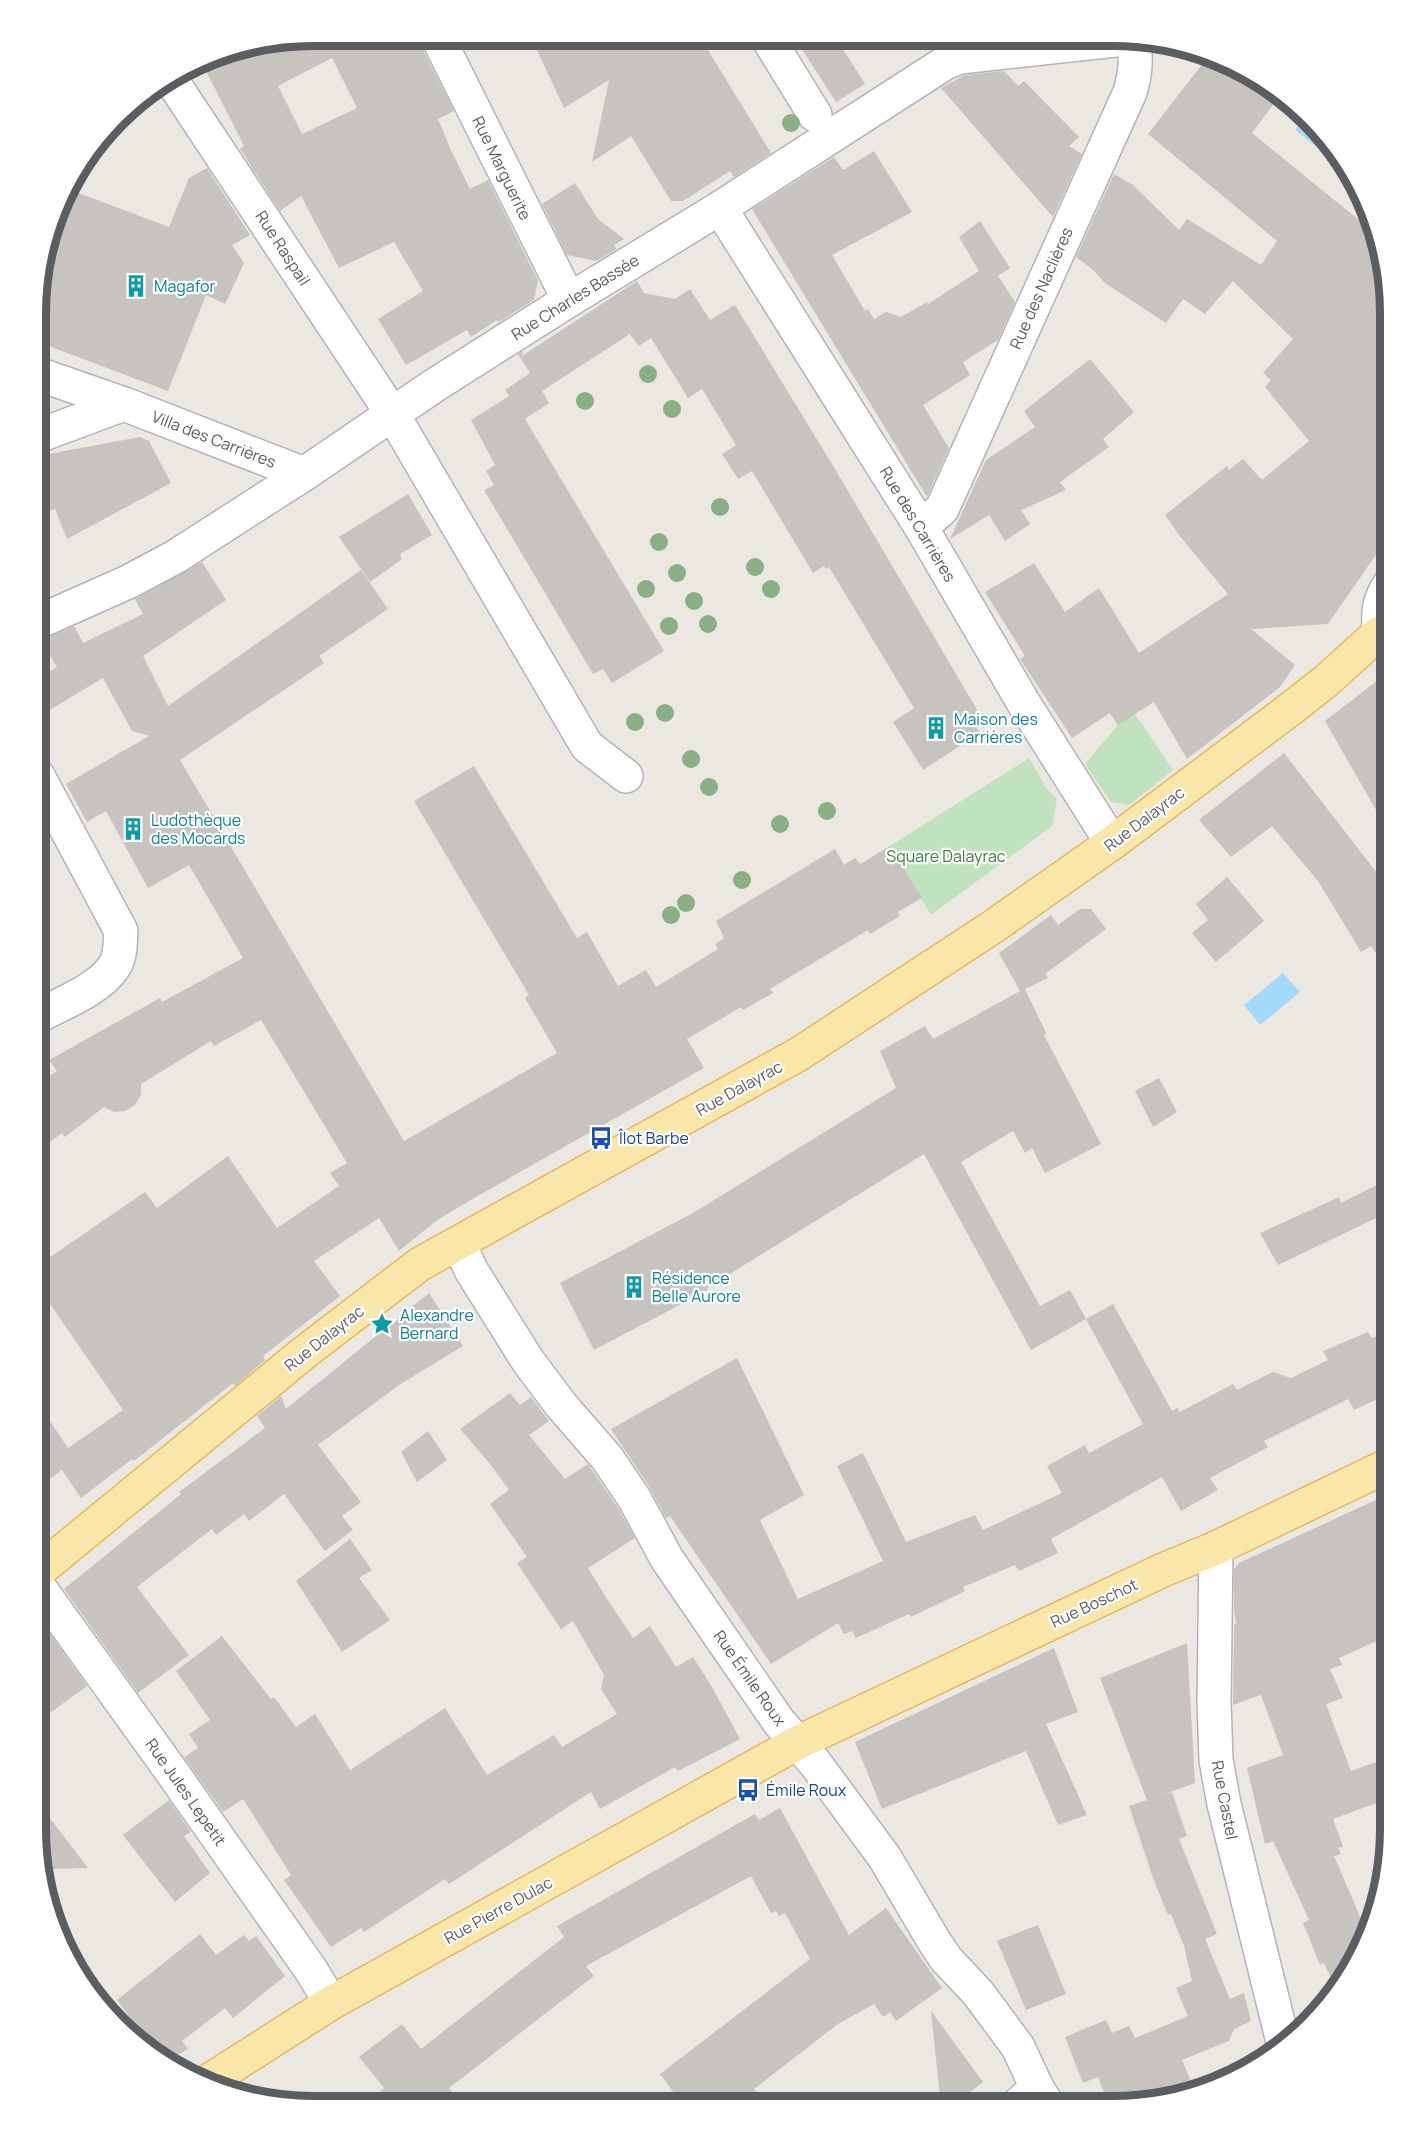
<svg xmlns="http://www.w3.org/2000/svg" width="1427" height="2143" font-family="Manrope,sans-serif">
<style>
.green{fill:#c1e2bf}
.water{fill:#a4daf9}
.building{fill:#c7c3be;fill-rule:evenodd}
.lines{fill:none;stroke-linecap:round;stroke-linejoin:round}
.minor-casing{stroke:#b2b4b8;stroke-width:36}
.major-casing{stroke:#e7b75f;stroke-width:36}
.minor{stroke:#fff;stroke-width:33}
.major{stroke:#f9e6a9;stroke-width:33}
.tree{fill:#8baf85}
.labels{text-anchor:middle;dominant-baseline:central;stroke-width:4.5;stroke-linejoin:round;paint-order:stroke}
.street-label{font-size:16px;fill:#5a5d61;stroke:#fff}
.culture-label{font-size:16px;fill:#0d838f;stroke:#fff;text-anchor:start}
.park-label{font-size:16px;fill:#3c803a;stroke:#fff}
.transit-label{font-size:16px;fill:#164399;stroke:#fff;text-anchor:start}
.rim{fill:none;stroke:#5a5d61;stroke-width:8}
</style>
<rect width="100%" height="100%" fill="#ebe8e1"/>
<g class="green">
<path d="M1135,714L1173,770L1129,805L1111,802L1085,764L1118,725Z"/>
<path d="M1029,758L1047,789L1057,799L1052,826L931,915L890,846Z"/>
</g>
<g class="water">
<path d="M1306,117L1336,149L1329,157L1295,130Z"/>
<path d="M1283,973L1300,992L1260,1025L1244,1005Z"/>
</g>
<g class="building">
<path d="M313,36H391L394,44L410,36H418L420,44L454,111L438,119L451,150L470,189L488,180L538,281L534,300L499,322L497,320L471,337L467,330L406,365L378,319L423,291L394,242L339,268L301,196L280,211L240,149L244,146L202,63L224,51ZM332,58L357,108L302,134L278,86Z"/>
<path d="M531,37H700L771,153L734,177L730,171L683,201H671L631,136L592,162L609,80L564,108Z"/>
<path d="M794,37L836,38L865,84L836,102Z"/>
<path d="M1210,54L1220,57L1282,93L1252,133L1375,233L1391,313V533L1328,624L1251,629L1295,665L1280,687L1187,759L1154,702L1118,725L1110,713L1072,738L1020,659L1025,656L985,592L1034,563L1065,612L1099,588L1139,653L1228,594L1179,535L1165,515L1227,466L1229,470L1243,459L1262,480L1309,441L1265,387L1271,380L1263,373L1293,339L1211,260L1233,281L1205,314L1183,299L1166,323L1105,283L1093,270L1076,257L1114,174L1133,185L1179,230L1187,219L1261,265L1277,241L1148,134Z"/>
<path d="M1004,71L1018,86L1024,81L1079,137L1069,146L1082,154L1053,217L941,88L965,75Z"/>
<path d="M874,151L912,212L832,255L865,311L868,309L874,319L886,312L901,317L927,302L928,304L979,271L959,237L980,221L1010,268L998,276L1015,302L998,340L963,362L970,375L923,405L949,448L927,497L752,209L834,157L843,170Z"/>
<path d="M207,168L250,235L232,245L244,263L225,304L206,295L168,391L38,342V277L68,189L169,227L189,178Z"/>
<path d="M575,183L598,219L624,239L614,245L617,249L596,261L567,255L542,204Z"/>
<path d="M637,281L644,293L675,299L690,289L710,320L735,305L835,469L979,713L970,718L980,733L923,770L893,722L914,708L829,567L826,569L824,566L813,573L752,471L738,479L722,454L736,445L702,389L688,398L651,338L639,346L630,334L542,391L549,403L525,419L664,651L612,683L603,669L593,674L484,490L494,485L486,471L495,465L471,420L509,396L505,390L530,373L518,354L523,351L522,356Z"/>
<path d="M1090,359L1134,412L1103,439L1109,447L1060,482L1066,490L1021,510L1030,524L1005,541L989,515L950,539L986,460L1035,427L1024,411Z"/>
<path d="M140,437L149,441L171,483L67,539L55,509L38,516V456Z"/>
<path d="M408,494L432,535L400,554L402,559L370,582L339,537Z"/>
<path d="M202,562L226,600L143,656L168,706L361,570L388,609L319,656L324,663L180,760L404,1141L557,1053L525,998L529,995L414,801L474,766L577,938L587,932L618,986L646,970L656,987L718,949L715,944L724,938L716,921L835,849L844,865L855,858L860,864L890,846L922,898L898,912L900,916L870,934L868,930L770,989L773,993L743,1010L741,1007L687,1039L704,1068L474,1198L436,1221L399,1251L379,1218L314,1261L340,1296L263,1356L265,1360L235,1386L233,1383L134,1461L132,1459L81,1498L62,1470L37,1488V1402L68,1448L123,1410L37,1285V1266L145,1192L157,1208L228,1156L277,1228L339,1186L330,1173L347,1163L261,1020L214,1046L211,1041L141,1084V1095L135,1105L125,1111L114,1112L104,1107L65,1137L62,1133L37,1151V1084L57,1071L49,1060L160,998L162,1002L243,958L189,865L148,888L106,811L87,822L66,784L149,736L132,731L103,678L38,717V678L57,667L41,640L74,626L83,643L143,614L135,599Z"/>
<path d="M1391,670V836L1325,721Z"/>
<path d="M1284,753L1391,891V976L1371,946L1361,952L1318,881L1272,826L1231,857L1199,820Z"/>
<path d="M1227,877L1264,921L1216,962L1192,933L1208,920L1196,904Z"/>
<path d="M1080,909H1091L1106,929L1045,974L1048,978L1025,989L1046,1033L1044,1035L1101,1144L1045,1173L1032,1148L1025,1153L1013,1131L961,1162L1040,1306L1070,1290L1086,1319L1031,1350L924,1154L707,1288L708,1290L594,1350L560,1283L693,1213L896,1088L880,1051L925,1026L933,1039L1020,991L999,953L1051,915L1058,925Z"/>
<path d="M1159,1078L1177,1112L1153,1127L1135,1091Z"/>
<path d="M1391,1178V1211L1278,1265L1260,1233L1339,1197L1341,1203Z"/>
<path d="M429,1293L463,1346L399,1385L318,1445L361,1502L342,1516L353,1530L325,1551L284,1494L249,1521L244,1514L216,1535L212,1529L137,1587L189,1655L138,1693L64,1589L181,1494L179,1492L265,1428L257,1416L281,1396L286,1409Z"/>
<path d="M1113,1304L1172,1411L1177,1408L1180,1412L1233,1384L1237,1390L1273,1372L1291,1378L1328,1360L1323,1351L1368,1332L1372,1338L1380,1334L1391,1357V1393L1354,1410L1348,1399L1264,1441L1268,1447L1210,1478L1218,1490L1181,1511L1162,1477L1051,1539L1058,1553L1019,1571L1015,1565L963,1587L965,1591L911,1617L909,1614L856,1638L852,1631L844,1634L838,1623L771,1664L670,1516L666,1518L650,1488L611,1429L737,1358L804,1495L760,1520L798,1599L883,1561L837,1466L863,1453L906,1542L975,1515L983,1530L1062,1493L1047,1466L1085,1445L1089,1453L1143,1424L1086,1319Z"/>
<path d="M510,1393L520,1405L531,1397L549,1421L529,1435L565,1479L588,1464L618,1508L635,1538L588,1568L607,1599L633,1638L650,1626L676,1667L693,1657L712,1687L740,1739L678,1771L675,1767L600,1809L591,1792L449,1884L445,1879L364,1932L361,1928L331,1947L284,1880L291,1875L243,1799L223,1812L184,1757L198,1748L189,1734L210,1720L176,1671L222,1636L271,1699L274,1697L296,1727L315,1714L350,1770L445,1708L487,1775L554,1735L562,1747L617,1714L601,1689L604,1675L573,1621L561,1629L517,1563L527,1557L490,1504L509,1490L491,1465L460,1429Z"/>
<path d="M428,1431L447,1460L417,1482L401,1452Z"/>
<path d="M1391,1493L1390,1541L1380,1546L1390,1571V1635L1339,1658L1342,1665L1330,1669L1343,1698L1326,1704L1351,1771L1390,1757V1798L1333,1819L1343,1847L1338,1848L1341,1854L1334,1856L1368,1935L1344,1984L1337,1992L1324,1963L1320,1965L1303,1923L1309,1920L1273,1841L1265,1844L1247,1768L1283,1755L1261,1695L1233,1705L1234,1625L1236,1624L1234,1609V1569L1239,1563Z"/>
<path d="M350,1539L372,1570L359,1578L390,1620L342,1652L296,1581Z"/>
<path d="M48,1631L87,1686L36,1723V1640Z"/>
<path d="M1187,1643L1195,1783L1159,1796L1172,1792L1187,1836L1179,1839L1217,1934L1205,1939L1230,1999L1244,1993L1251,2021L1234,2029L1229,2041L1182,2060L1195,2091L1110,2107L1098,2077L1083,2083L1065,2037L1106,2020L1112,2033L1129,2026L1135,2038L1188,2016L1176,1988L1192,1981L1184,1946L1171,1914L1168,1915L1153,1878L1129,1806L1147,1800L1100,1678Z"/>
<path d="M1054,1648L1078,1712L1046,1724L1087,1815L1058,1825L1026,1751L882,1809L855,1742Z"/>
<path d="M36,1800L88,1868L44,1869L36,1830Z"/>
<path d="M169,1800L191,1832L184,1836L210,1873L175,1902L123,1835Z"/>
<path d="M780,1808L849,1935L886,1908L942,1988L896,2021L890,2012L883,2017L874,2004L838,2024L754,2089L767,2106H705L694,2092L681,2102L660,2074L810,1959L785,1913L779,1916L776,1911L771,1913L751,1876L586,1966L594,1976L449,2088L462,2105H364L384,2088L359,2057L402,2024L421,2049L564,1937L557,1926L755,1814L759,1820Z"/>
<path d="M1038,1925L1066,1994L1026,2010L997,1941Z"/>
<path d="M200,1934L216,1955L244,1935L249,1941L256,1936L285,1976L233,2018L225,2008L182,2041L188,2049L166,2062L162,2060L117,2000Z"/>
<path d="M931,2011L983,2082L951,2107H941Z"/>
</g>
<g class="lines">
<g class="minor-casing">
<g id="minor">
<path d="M437,36L569,300"/>
<path d="M767,37L815,115"/>
<path d="M172,81L393,415L587,746L626,776"/>
<path d="M720,208L921,527L1023,702L1112,843"/>
<path d="M38,374L124,404L304,474"/>
<path d="M38,436L124,404"/>
<path d="M921,527L942,509L1130,92C1136,73 1136,58 1134,39"/>
<path d="M38,622L128,582L175,557L304,474L435,385L569,300L720,208L945,63L960,57L1134,38"/>
<path d="M1391,628L1379,633C1378,611 1378,601 1391,582"/>
<path d="M37,1017C60,1004 98,990 113,968C121,958 120,944 121,931L38,776"/>
<path d="M459,1243L471,1270L528,1361L561,1405L607,1458L634,1498L667,1559L779,1722L815,1763L885,1858L934,1941L946,1959L978,1993L1018,2047L1037,2088L1049,2107"/>
<path d="M1216,1548L1214,1702L1216,1760L1224,1804L1284,2046"/>
<path d="M36,1583L174,1775L311,1970L331,2003"/>
<path d="M1015,2107L1037,2088"/>
</g>
</g>
<g class="major-casing">
<g id="major">
<path d="M36,1573L305,1352L420,1264L799,1054L994,926L1112,843L1293,707L1326,681L1379,633"/>
<path d="M204,2084L331,2003L797,1743L1163,1570L1216,1548L1391,1464"/>
</g>
</g>
<use href="#minor" class="minor"/>
<use href="#major" class="major"/>
</g>
<g class="tree">
<circle cx="791" cy="123" r="9"/>
<circle cx="648" cy="374" r="9"/>
<circle cx="585" cy="401" r="9"/>
<circle cx="672" cy="409" r="9"/>
<circle cx="720" cy="507" r="9"/>
<circle cx="659" cy="542" r="9"/>
<circle cx="755" cy="567" r="9"/>
<circle cx="677" cy="573" r="9"/>
<circle cx="646" cy="589" r="9"/>
<circle cx="771" cy="589" r="9"/>
<circle cx="694" cy="601" r="9"/>
<circle cx="708" cy="624" r="9"/>
<circle cx="669" cy="626" r="9"/>
<circle cx="665" cy="713" r="9"/>
<circle cx="635" cy="722" r="9"/>
<circle cx="691" cy="759" r="9"/>
<circle cx="709" cy="787" r="9"/>
<circle cx="827" cy="811" r="9"/>
<circle cx="780" cy="824" r="9"/>
<circle cx="742" cy="880" r="9"/>
<circle cx="686" cy="903" r="9"/>
<circle cx="671" cy="915" r="9"/>
</g>
<defs>
<g id="building-bare" transform="scale(1.8)"><path d="M-4-6H4V6H1V3H-1V6H-4ZM-2.5-4.3h1.7v1.8h-1.7ZM.8-4.3h1.7v1.8H.8ZM-2.5-1h1.7V.8h-1.7ZM.8-1h1.7V.8H.8Z" fill="#0f9aa8" stroke="#fff" stroke-width="2.5" paint-order="stroke"/></g>
<g id="bus-bare" transform="scale(1.8)"><path d="M-5-6H5V4H4V6H2V4H-2V6H-4V4H-5ZM-3.5-4V0h7V-4ZM-3.5 1.2v1.5H-2V1.2ZM2 1.2v1.5H3.5V1.2Z" fill="#1a4fb4" stroke="#fff" stroke-width="2.5" paint-order="stroke"/></g>
<g id="sight-bare" transform="scale(1.8)"><path d="M0-6L1.8-2.2L6-1.7L2.9 1.2L3.7 5.4L0 3.3L-3.7 5.4L-2.9 1.2L-6-1.7L-1.8-2.2Z" fill="#0f9aa8" stroke="#fff" stroke-width="2.5" paint-order="stroke"/></g>
</defs>
<g fill-rule="evenodd">
<use href="#building-bare" x="136" y="286"/>
<use href="#building-bare" x="936" y="728"/>
<use href="#building-bare" x="133" y="829"/>
<use href="#bus-bare" x="601" y="1138"/>
<use href="#building-bare" x="634" y="1287"/>
<use href="#sight-bare" x="382" y="1324"/>
<use href="#bus-bare" x="748" y="1790"/>
</g>
<g class="labels">
<g class="street-label">
<text transform="translate(502 168) rotate(64)">Rue Marguerite</text>
<text transform="translate(283 248) rotate(57)">Rue Raspail</text>
<text transform="translate(1041 288) rotate(-66)">Rue des Naclières</text>
<text transform="translate(575 297) rotate(-32)">Rue Charles Bassée</text>
<text transform="translate(214 439) rotate(21)">Villa des Carrières</text>
<text transform="translate(918 524) rotate(59)">Rue des Carrières</text>
<text transform="translate(1144 819) rotate(-37)">Rue Dalayrac</text>
<text transform="translate(739 1088) rotate(-29)">Rue Dalayrac</text>
<text transform="translate(324 1338) rotate(-38)">Rue Dalayrac</text>
<text transform="translate(1094 1603) rotate(-25)">Rue Boschot</text>
<text transform="translate(750 1678) rotate(55)">Rue Émile Roux</text>
<text transform="translate(186 1792) rotate(55)">Rue Jules Lepetit</text>
<text transform="translate(1225 1800) rotate(79)">Rue Castel</text>
<text transform="translate(498 1910) rotate(-29)">Rue Pierre Dulac</text>
</g>
<g class="culture-label">
<text x="154" y="286">Magafor</text>
<text x="954" y="719">Maison des<tspan x="954" dy="18">Carrières</tspan></text>
<text x="151" y="820">Ludothèque<tspan x="151" dy="18">des Mocards</tspan></text>
<text x="652" y="1278">Résidence<tspan x="652" dy="18">Belle Aurore</tspan></text>
<text x="400" y="1315">Alexandre<tspan x="400" dy="18">Bernard</tspan></text>
</g>
<g class="park-label">
<text x="946" y="856">Square Dalayrac</text>
</g>
<g class="transit-label">
<text x="619" y="1138">Îlot Barbe</text>
<text x="766" y="1790">Émile Roux</text>
</g>
</g>
<path d="M0 0H1427V2143H0ZM313 46H1113A267 267 0 0 1 1380 313V1829A267 267 0 0 1 1113 2096H313A267 267 0 0 1 46 1829V313A267 267 0 0 1 313 46Z" fill="#fff" fill-rule="evenodd"/>
<path class="rim" d="M313 46H1113A267 267 0 0 1 1380 313V1829A267 267 0 0 1 1113 2096H313A267 267 0 0 1 46 1829V313A267 267 0 0 1 313 46Z"/>
</svg>
